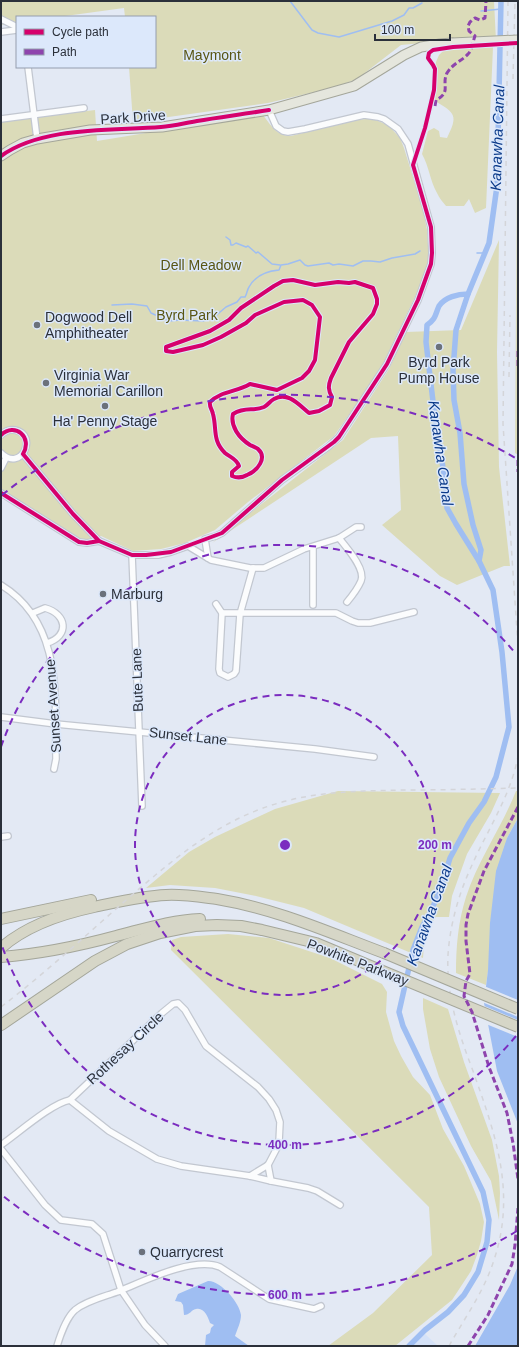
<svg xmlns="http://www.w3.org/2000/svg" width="519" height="1347" font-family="Helvetica,sans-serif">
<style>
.built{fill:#d5e2f8}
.green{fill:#dbdbb9}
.water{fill:#9fbef2}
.pier{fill:#e3e9f4}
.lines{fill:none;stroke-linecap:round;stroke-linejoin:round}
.stream{stroke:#9fbef2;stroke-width:1.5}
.canal{stroke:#9fbef2;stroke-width:5.5}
.minor-casing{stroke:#c2c7d0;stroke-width:8}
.primary-casing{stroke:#a4a69a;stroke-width:11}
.motorway-casing{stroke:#a4a69a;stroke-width:12}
.minor{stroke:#fbfcfd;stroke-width:5.5}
.primary{stroke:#e5e6dd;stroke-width:9}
.motorway{stroke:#d6d6c7;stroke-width:10}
.rail{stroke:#d4d5d9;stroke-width:1.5;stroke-dasharray:5 5;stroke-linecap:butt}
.primary-bridge-casing{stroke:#a4a69a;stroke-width:11;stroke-linecap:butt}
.motorway-bridge-casing{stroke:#a4a69a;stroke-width:12;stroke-linecap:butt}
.primary-bridge{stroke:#e5e6dd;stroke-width:9}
.motorway-bridge{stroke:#d6d6c7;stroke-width:10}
.quiet{stroke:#8e44ad;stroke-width:3;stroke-dasharray:6 3;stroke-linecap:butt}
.cycleway-casing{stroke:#dce8fb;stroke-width:6}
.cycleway{stroke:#d6006c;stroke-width:4}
.ring{fill:none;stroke:#7b2cbf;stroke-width:2;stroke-dasharray:7 5}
.poi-dot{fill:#6b717b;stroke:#dce8fb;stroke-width:1.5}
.labels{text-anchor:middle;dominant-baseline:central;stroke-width:3;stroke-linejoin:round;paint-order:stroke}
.park-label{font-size:14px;fill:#595512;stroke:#dce8fb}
.street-label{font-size:14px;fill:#2b303a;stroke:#dce8fb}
.poi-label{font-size:14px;fill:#2b303a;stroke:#dce8fb;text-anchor:start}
.water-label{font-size:15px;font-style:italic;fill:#0b3a89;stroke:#dce8fb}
.centre{fill:#7b2cbf;stroke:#dce8fb;stroke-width:2}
.ring-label{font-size:12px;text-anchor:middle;font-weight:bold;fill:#7b2cbf;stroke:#dce8fb;stroke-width:3;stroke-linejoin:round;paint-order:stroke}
</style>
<rect width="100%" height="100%" fill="#e3e9f4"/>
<path class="built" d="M425,1334L438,1346H406Z"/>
<g class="green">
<path d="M1,1H494L496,41H443L401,45L357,79L335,87L268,103L133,122L129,67H155V17H125L124,8L58,17H17V22L1,25Z"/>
<path d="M518,1V455L515,453Z"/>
<path d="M493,47L486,208L475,213L469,199L464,206H446C443,202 439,198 437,193C430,181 429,166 422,154L428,131L434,128L439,131L440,137L447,138C458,116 456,113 435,101L436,62L439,55L444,50Z"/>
<path d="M95,110L97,141L262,114C271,125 276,136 291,136L354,120L366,119H373L388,125L400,138L404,148L423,210L427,230L429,260L423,280L383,364L365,392L334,436L248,502L215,530L185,543L161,549L133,551L101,536L91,540L81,539L1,491V122Z"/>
<path d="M499,240L497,352L499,467L510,566H504L457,585L440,576L382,525L401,510L398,436L371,438L212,543L343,440L389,369L406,332L461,330Z"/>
<path d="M338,791L500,793L491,813L467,854L452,896L449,917H436L425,932L423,958L304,908L256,896L215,888L170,885L146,888L189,852L215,837L275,809Z"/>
<path d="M516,791H518V818L507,838L486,985L456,973C456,947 458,922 466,897C478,860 502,827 516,791Z"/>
<path d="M228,934L269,938L330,958L382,984L387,992L386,1012L394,1041L401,1056L413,1077L430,1095L443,1129L464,1166L480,1204L484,1222L481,1241L477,1255L471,1271L452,1300L395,1346H328L373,1313L432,1255L429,1207L171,950L172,940L181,937Z"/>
<path d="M423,998L448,1009L464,1062L492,1140L499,1176L500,1193L499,1220L491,1181L471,1146L439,1077L430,1049L423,1009Z"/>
</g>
<g class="water">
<path d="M518,818V1124L497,1071L484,1003L488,970L490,923L496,871L507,838Z"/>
<path d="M518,1266V1346H475L510,1285Z"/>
<path d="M208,1281C220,1280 240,1303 241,1315C241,1322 237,1330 235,1336L249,1346H205L206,1335L210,1333L211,1328L214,1325L210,1323C208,1317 204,1307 196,1309C191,1310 190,1315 184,1315L183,1305L181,1302L175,1301L178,1294Z"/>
</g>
<g class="pier">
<path d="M484,986L518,1000V1017L482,1002Z"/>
<path d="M482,1005L518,1020V1037L486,1024Z"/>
</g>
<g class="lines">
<g class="stream">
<path d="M290,1L312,30L318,33L339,37L392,21L404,15L409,8H413L422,3"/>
<path d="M481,11L501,9"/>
<path d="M226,237L230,240L231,245H233L236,243L246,247L248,246L256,253L258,252L272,264L280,265"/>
<path d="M477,253H485"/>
<path d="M112,305L132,304L147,306L151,313L169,321L180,320L203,321L213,318L226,307L237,302L241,297H245C247,294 247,290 249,287C255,276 267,271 279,270L281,265L288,264L300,260L305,265L308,266L329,263L333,265L339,264L353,266L363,261H371L380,262L392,258L415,254L420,251"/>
</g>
<g class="canal">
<path d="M468,294L456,330L453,370L454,400L460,433L464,484L473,525L481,550L479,561"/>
<path d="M409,1346L425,1330L448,1312L464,1295L478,1272L487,1242L489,1220L483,1192L403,1026L399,1012L413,950L422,927L431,911L441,888L450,858L469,823L484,802L496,777L509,727L502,652L493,590L479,561L456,524L447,508L446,487L434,410L426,342L427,325C436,319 435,315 439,306C445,297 458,294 468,294L489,243L497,186L501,1"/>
</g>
<g class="minor-casing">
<g id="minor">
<path d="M1,19L17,27"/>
<path d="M1,32L17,30"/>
<path d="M28,67L37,139"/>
<path d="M1,119L84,108"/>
<path d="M1,435C5,431 10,429 15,430C39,435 21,473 1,453"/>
<path d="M23,454L73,514L99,541L132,555H158L171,552L188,546L211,560L250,568H264L304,549L339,538L356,527H361"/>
<path d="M1,468L6,458"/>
<path d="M1,493L79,542L87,543L99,541"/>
<path d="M339,538C346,547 366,569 361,581C358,588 352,596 347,602"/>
<path d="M313,547V605"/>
<path d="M132,555L142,806"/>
<path d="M208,558L205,539L216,536L222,533L282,480L328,447L339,437L387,364L418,300L431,264L432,253L431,227L408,144L398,129L384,119L378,117L364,115L305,129L288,132L283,131L276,126L269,110"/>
<path d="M253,568L240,614L236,671L234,674L228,677L220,673L219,669L222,613H336L352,621L358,623H370L414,612"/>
<path d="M1,585C63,623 55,697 56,759L54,769"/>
<path d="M216,604L222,613"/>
<path d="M33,613L45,608C67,614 70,636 47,643"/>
<path d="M1,717L56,724L315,749L374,757"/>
<path d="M1,837L8,836"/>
<path d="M70,1100L109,1131L157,1159L181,1166L250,1176L271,1181L308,1188L317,1191L340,1205"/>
<path d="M1,1145C17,1134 52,1103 70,1100L162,1013L173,1004L178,1003L185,1010L206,1046L258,1087L269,1099L276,1110L280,1122L279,1142L278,1146L268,1165L250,1176"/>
<path d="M1,1149L45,1205L61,1220L92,1224L103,1234L121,1290L145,1325L165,1346"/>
<path d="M268,1165L271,1181"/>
<path d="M57,1346C60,1336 67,1317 75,1310C86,1301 103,1297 117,1292C142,1282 193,1256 220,1267L269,1299L314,1309L321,1306"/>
</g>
</g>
<g class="primary-casing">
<path id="primary" d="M1,156L10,150L23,143L37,139L90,130L162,127L269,110L354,86L404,55L421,47L440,44L452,43"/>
</g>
<g class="motorway-casing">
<g id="motorway">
<path d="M1,919L91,900"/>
<path d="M1,948C27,925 61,914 94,907C118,902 142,896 166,895C183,894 201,897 217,899C277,909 328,932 384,953"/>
<path d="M1,957C39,954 79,946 116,936C144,929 171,920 200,919"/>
<path d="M1,1025L95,961L127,944L160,933L195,926L217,925L241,926L262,930L316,943L378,969"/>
</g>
</g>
<use href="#minor" class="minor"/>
<use href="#primary" class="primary"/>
<use href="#motorway" class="motorway"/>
<g class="rail">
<path d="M508,1L503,424L518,646"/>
<path d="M513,79L515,1"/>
<path d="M509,377L510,315"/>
<path d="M1,1007C44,974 84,937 125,901C175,858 220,818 286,801C324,791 364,791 403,790C441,790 480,789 518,788"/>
<path d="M449,1346C464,1319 483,1293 493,1263C517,1194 496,1136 473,1071C459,1034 446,996 448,955C450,924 459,893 472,865C488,829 511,795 518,756"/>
</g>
<g class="primary-bridge-casing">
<path id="primary-bridge" d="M452,43L518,40"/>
</g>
<g class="motorway-bridge-casing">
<g id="motorway-bridge">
<path d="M384,953L518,1009"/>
<path d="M378,969L518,1027"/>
</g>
</g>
<use href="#primary-bridge" class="primary-bridge"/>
<use href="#motorway-bridge" class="motorway-bridge"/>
<g class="quiet">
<path d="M435,106L436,100C452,92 441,85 447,73C453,63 462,61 468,54C472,50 473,41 475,36L469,31L468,26L470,22L475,18L480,20L485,18L486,1"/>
<path d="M518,351V367"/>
<path d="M518,460V472"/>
<path d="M518,807L484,871L468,914L466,925V941L470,974L466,981L464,996L472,1012L489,1067L507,1113L513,1143L518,1179"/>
<path d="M468,1346L488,1315L512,1264L515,1245L518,1208"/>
</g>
<g class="cycleway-casing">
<g id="cycleway">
<path d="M1,156C43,126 111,131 161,127C173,126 185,123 197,121C221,117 245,114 269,110"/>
<path d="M293,280L315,285L338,282L349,283L355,282L373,288L377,299V304L373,314L349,342L331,378C328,386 328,390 332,397L330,405L319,411L309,413C299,405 288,391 274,399C270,401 268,405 264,407C253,412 246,406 233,414C230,426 239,438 250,445C252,446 255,447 258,449C268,458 257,471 247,475C242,478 237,478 232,476V472L239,466C237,459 230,457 225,453C212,440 217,429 213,414C212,409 209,407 210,402C221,391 237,392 250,384L277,390L302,378L309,371L315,360L320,317L312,305L303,300L284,302L255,315L246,323L221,337L203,345L173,352L166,351V347L210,331L229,320L241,308L274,286L283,281Z"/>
<path d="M1,435C15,422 33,437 23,454L73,514L99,541L132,555H146L171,552L222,533L282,480L334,442L339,437L387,364L418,300L431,264L432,253L431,227L413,165L425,128L434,90L435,69L433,65L428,58L429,53L433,50L453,47L518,43"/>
<path d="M1,493L79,542L87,543L99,541"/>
</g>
</g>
<use href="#cycleway" class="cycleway"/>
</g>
<g class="ring">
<circle cx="285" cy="845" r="150"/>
<path d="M516 1036A300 300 0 0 1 1 943M1 747A300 300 0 0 1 516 654"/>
<path d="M517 1231A450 450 0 0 1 2 1195M2 495A450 450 0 0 1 517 459"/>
</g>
<g class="poi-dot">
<circle cx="37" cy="325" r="4"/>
<circle cx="439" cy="347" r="4"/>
<circle cx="46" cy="383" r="4"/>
<circle cx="105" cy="406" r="4"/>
<circle cx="103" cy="594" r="4"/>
<circle cx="142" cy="1252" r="4"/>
</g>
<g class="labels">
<g class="park-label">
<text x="212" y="55">Maymont</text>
<text x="201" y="265">Dell Meadow</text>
<text x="187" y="315">Byrd Park</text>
</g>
<g class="street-label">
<text transform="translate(133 117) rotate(-4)">Park Drive</text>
<text transform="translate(137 680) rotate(-92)">Bute Lane</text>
<text transform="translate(53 706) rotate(-94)">Sunset Avenue</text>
<text transform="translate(188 736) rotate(6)">Sunset Lane</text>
<text transform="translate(358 962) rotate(21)">Powhite Parkway</text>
<text transform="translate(125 1048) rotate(-43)">Rothesay Circle</text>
</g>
<g class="poi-label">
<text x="45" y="317">Dogwood Dell<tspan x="45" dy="16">Amphitheater</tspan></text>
<text x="439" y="362" text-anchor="middle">Byrd Park<tspan x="439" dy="16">Pump House</tspan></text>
<text x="54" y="375">Virginia War<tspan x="54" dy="16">Memorial Carillon</tspan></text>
<text x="105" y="421" text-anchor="middle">Ha' Penny Stage</text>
<text x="111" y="594">Marburg</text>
<text x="150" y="1252">Quarrycrest</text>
</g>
<g class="water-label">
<text transform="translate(497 138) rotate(-88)">Kanawha Canal</text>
<text transform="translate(441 453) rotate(82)">Kanawha Canal</text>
<text transform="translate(429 915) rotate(-70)">Kanawha Canal</text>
</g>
</g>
<circle cx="285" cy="845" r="6" class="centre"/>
<g class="ring-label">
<text x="435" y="849">200 m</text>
<text x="285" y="1149">400 m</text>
<text x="285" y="1299">600 m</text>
</g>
<rect width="519" height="1347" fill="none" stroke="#2b303a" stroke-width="4"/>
<rect x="16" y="16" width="140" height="52" fill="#dce8fb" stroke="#959eae"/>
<rect x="24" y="29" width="20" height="6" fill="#d6006c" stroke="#959eae"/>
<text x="52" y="36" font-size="12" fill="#2b303a">Cycle path</text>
<rect x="24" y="49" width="20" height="6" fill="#8e44ad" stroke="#959eae"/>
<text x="52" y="56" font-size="12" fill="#2b303a">Path</text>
<path d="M375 34v6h75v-6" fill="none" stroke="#2b303a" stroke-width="2"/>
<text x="381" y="34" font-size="12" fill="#2b303a" stroke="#dce8fb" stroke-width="3" paint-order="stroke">100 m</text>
</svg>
